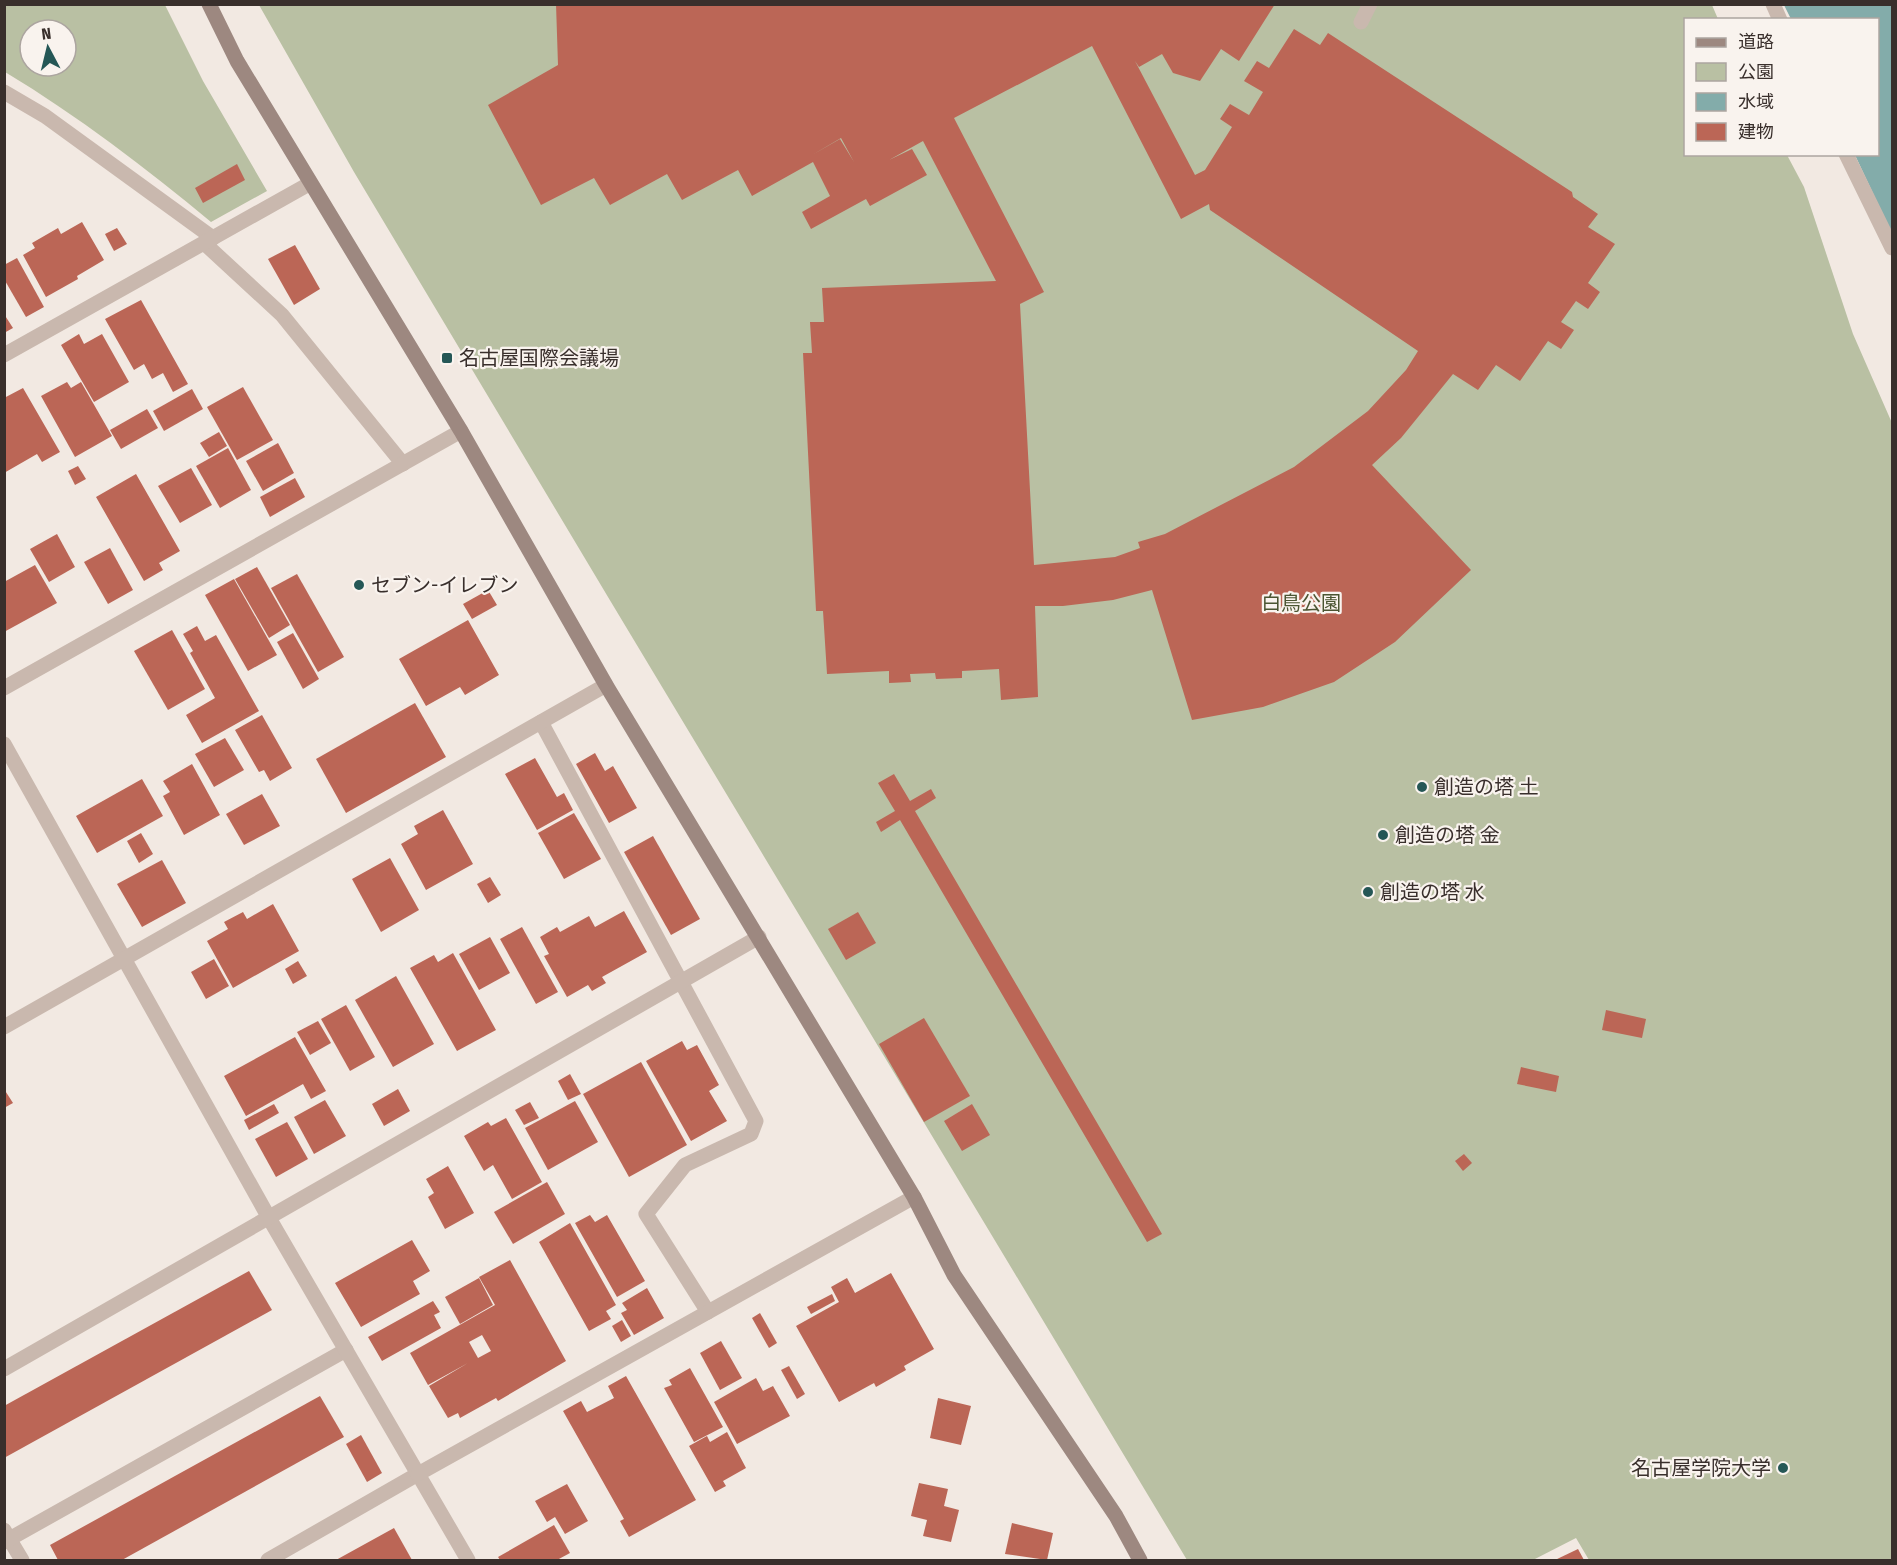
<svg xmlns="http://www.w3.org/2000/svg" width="1897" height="1565" font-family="'Fira Sans Condensed','Noto Sans JP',sans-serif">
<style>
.green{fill:#b9c0a3;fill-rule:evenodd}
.water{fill:#83acaa}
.building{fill:#bb6656;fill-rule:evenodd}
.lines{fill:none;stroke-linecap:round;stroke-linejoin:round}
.lane{stroke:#c9b8ae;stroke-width:15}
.street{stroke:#c9b8ae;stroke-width:15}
.secondary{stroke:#9d8880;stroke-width:15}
.poi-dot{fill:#255756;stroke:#f9f3ee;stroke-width:2}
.labels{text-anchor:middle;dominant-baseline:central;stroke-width:4.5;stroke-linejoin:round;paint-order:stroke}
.poi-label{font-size:20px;fill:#392f2c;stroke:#f9f3ee;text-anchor:start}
.park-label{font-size:20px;fill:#4b5532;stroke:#f9f3ee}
</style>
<rect width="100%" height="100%" fill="#f2e9e2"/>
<g class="green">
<path d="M4,5H165L203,81L267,191L211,222C146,168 78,116 5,72ZM30,30H66V66H30Z"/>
<path d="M259,5H1712L1718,19L1686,20V154L1787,155L1804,187L1853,334L1892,423V1560H1589L1576,1538L1533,1560H1187L611,602L354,172Z"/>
</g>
<path class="water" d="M1784,5H1892V234L1855,155L1878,154V20L1791,19Z"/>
<g class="building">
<path d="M556,4H1275L1239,61L1221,49L1200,81L1173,73L1162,54L1139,67L1135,61L1195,175L1205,170L1232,127L1220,119L1230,104L1249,115L1263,92L1244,81L1257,61L1269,68L1294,29L1320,45L1328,33L1572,192L1573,197L1598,214L1588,227L1615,244L1588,283L1600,292L1588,309L1576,301L1561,322L1574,330L1561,349L1548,341L1520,381L1496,365L1478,390L1453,374L1401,438L1372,465L1471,570L1395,642L1334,682L1263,707L1192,720L1152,590L1113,600L1063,606H1035L1038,697L1001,700L999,669L962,671V678L936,679L935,673L910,674L911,682L889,683V671L827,674L823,611H816L803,353H812L810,322H824L822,288L996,281L923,141L889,160L912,149L927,175L870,206L866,199L811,229L802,212L830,196L813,162L752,196L738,170L682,200L667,174L610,205L594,178L541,205L488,105L558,65ZM1092,46L1181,219L1209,204L1210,210L1418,351L1406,370L1368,411L1294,467L1165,534L1138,542L1140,548L1129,552L1115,557L1034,565L1020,304L1044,292L954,118ZM841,138L854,162L840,139L812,155Z"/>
<path d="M237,164L245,180L203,203L195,188Z"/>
<path d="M82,222L104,260L77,276L78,279L46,297L23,255L35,248L32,243L58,228L61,234Z"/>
<path d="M117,228L127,244L114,251L105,234Z"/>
<path d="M295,245L320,289L294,305L268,259Z"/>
<path d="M17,258L44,307L26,317L4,279V265Z"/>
<path d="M141,300L188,384L173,392L163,373L152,379L144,364L134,370L105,319Z"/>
<path d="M4,314L13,328L4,333Z"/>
<path d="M79,334L84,344L102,334L129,382L94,402L61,345Z"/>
<path d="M67,382L71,388L81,382L112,436L75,457L41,396Z"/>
<path d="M243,387L273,440L237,460L207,407Z"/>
<path d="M23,388L60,452L42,462L37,454L4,473V398Z"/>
<path d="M192,389L203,409L164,431L153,411Z"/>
<path d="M147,409L158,428L121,449L110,430Z"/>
<path d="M219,432L227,446L209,457L200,443Z"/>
<path d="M278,443L294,473L263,491L246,461Z"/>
<path d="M228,448L251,490L220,508L196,466Z"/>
<path d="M78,466L86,479L75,485L68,471Z"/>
<path d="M191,468L212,505L180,523L158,486Z"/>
<path d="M136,474L180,551L159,563L163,570L144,581L96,497Z"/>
<path d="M295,478L305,497L270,517L260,497Z"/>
<path d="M57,534L75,567L49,582L30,549Z"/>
<path d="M110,548L133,590L108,604L84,562Z"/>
<path d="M35,565L57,603L4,632V582Z"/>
<path d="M257,567L290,625L269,638L235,579Z"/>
<path d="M297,574L344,657L318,672L271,588Z"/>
<path d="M234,579L277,655L248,671L205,595Z"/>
<path d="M488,590L497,605L472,619L463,604Z"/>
<path d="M468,620L499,675L465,695L460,687L426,706L399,659Z"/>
<path d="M197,626L205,641L216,635L259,711L202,743L186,715L215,698L190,653L193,651L183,634Z"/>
<path d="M172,630L205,689L168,710L134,651Z"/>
<path d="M293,633L319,679L303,689L277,642Z"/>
<path d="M415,703L446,757L346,813L316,759Z"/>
<path d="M262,715L292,768L270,781L264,770L259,772L235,730Z"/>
<path d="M225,738L244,770L214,787L195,754Z"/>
<path d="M595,753L605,771L613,766L637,808L609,823L576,764Z"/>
<path d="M535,758L557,797L564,793L573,810L537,830L505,774Z"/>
<path d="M192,764L220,815L184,835L163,796L170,792L163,781Z"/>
<path d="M894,774L910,801L931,789L936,798L915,811L1162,1234L1147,1242L900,820L881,832L876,822L895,811L878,783Z"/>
<path d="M142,779L163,816L97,853L76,816Z"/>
<path d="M262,794L280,826L244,845L226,814Z"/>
<path d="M443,810L473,864L426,890L401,844L418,834L414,826Z"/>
<path d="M574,813L601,859L564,879L538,833Z"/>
<path d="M141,833L153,854L139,863L127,841Z"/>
<path d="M653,836L700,919L671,935L624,852Z"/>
<path d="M390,858L419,910L381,932L352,879Z"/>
<path d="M162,860L186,903L142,927L117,884Z"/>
<path d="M490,877L501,895L488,903L477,884Z"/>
<path d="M273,904L299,951L233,988L207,941L228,929L224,922L243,912L247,919Z"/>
<path d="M624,911L647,952L602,977L606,983L592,991L588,985L567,997L544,956L549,954L540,937L557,927L560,932L589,916L595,927Z"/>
<path d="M858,912L876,943L846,960L828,929Z"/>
<path d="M522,927L558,992L536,1004L500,939Z"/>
<path d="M490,937L510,973L479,990L459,954Z"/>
<path d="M453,953L496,1030L457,1051L410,968L434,955L438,962Z"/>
<path d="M214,959L229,986L206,999L191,972Z"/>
<path d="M298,961L307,976L293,984L285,969Z"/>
<path d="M396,976L434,1044L393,1067L355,1000Z"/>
<path d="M346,1005L375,1057L350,1071L321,1019Z"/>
<path d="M1606,1010L1646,1019L1642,1038L1602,1030Z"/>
<path d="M924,1018L970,1096L924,1122L879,1044Z"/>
<path d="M318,1021L331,1043L310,1055L297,1032Z"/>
<path d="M295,1037L326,1091L311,1099L303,1084L246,1116L224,1076Z"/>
<path d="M682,1041L687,1050L697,1045L719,1085L709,1091L727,1121L691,1141L646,1061Z"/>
<path d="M641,1062L687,1145L629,1177L583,1094Z"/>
<path d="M1521,1067L1559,1076L1556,1092L1517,1084Z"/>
<path d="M570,1074L581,1094L568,1100L558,1081Z"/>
<path d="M4,1089L13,1103L4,1108Z"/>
<path d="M398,1089L410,1111L384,1126L372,1104Z"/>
<path d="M325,1100L346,1136L314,1154L294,1117Z"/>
<path d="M575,1101L598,1142L548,1170L525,1128Z"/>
<path d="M530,1102L539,1118L524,1125L515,1110Z"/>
<path d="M274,1104L279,1113L249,1130L244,1120Z"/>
<path d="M972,1104L990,1135L962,1151L944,1121Z"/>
<path d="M506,1118L542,1182L512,1199L493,1165L484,1171L464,1136L488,1122L491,1126Z"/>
<path d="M287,1122L308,1159L276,1177L255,1139Z"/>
<path d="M1464,1154L1472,1163L1463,1171L1455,1161Z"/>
<path d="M448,1166L474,1213L445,1229L428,1197L434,1193L426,1179Z"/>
<path d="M547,1182L565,1214L513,1244L494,1212Z"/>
<path d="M590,1215L595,1222L607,1215L645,1281L617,1297L575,1223Z"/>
<path d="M570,1223L616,1305L606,1311L611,1319L589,1331L539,1242Z"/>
<path d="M412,1240L430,1271L413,1281L420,1294L361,1327L335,1283Z"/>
<path d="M510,1260L566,1361L498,1401L496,1398L460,1418L458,1413L448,1418L429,1386L468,1363L428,1385L410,1353L495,1305L479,1277ZM482,1335L491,1351L478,1358L469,1342Z"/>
<path d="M249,1271L272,1310L4,1458V1406Z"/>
<path d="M891,1273L934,1349L904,1366L906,1370L876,1387L874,1383L839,1402L796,1326L839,1302L831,1287L847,1278L855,1293Z"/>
<path d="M479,1278L493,1305L460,1324L445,1297Z"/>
<path d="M647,1288L664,1318L634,1335L621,1313L627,1310L622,1303Z"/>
<path d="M832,1294L835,1301L811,1314L807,1307Z"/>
<path d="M433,1301L440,1312L434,1315L441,1328L382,1361L368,1337Z"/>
<path d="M760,1313L777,1343L769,1348L752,1318Z"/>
<path d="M622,1320L631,1336L621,1342L612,1326Z"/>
<path d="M721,1341L742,1378L720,1390L700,1353Z"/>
<path d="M789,1366L805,1394L797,1399L781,1370Z"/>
<path d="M690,1368L723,1427L694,1442L664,1388L672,1385L669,1380Z"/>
<path d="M626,1376L696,1500L629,1537L620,1521L624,1519L563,1411L581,1401L587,1412L614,1398L608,1386Z"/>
<path d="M756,1378L763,1391L773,1386L790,1416L737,1444L714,1402Z"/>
<path d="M320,1396L344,1437L122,1560H58L50,1545Z"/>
<path d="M938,1398L971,1406L961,1445L930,1438Z"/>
<path d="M727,1432L746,1468L723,1481L726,1486L715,1492L689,1446L707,1436L710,1442Z"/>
<path d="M361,1435L382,1473L367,1482L346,1444Z"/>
<path d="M919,1483L948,1489L944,1506L959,1510L951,1542L923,1536L927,1520L911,1516Z"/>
<path d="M567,1484L588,1521L565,1534L555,1517L547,1522L535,1501Z"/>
<path d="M1012,1523L1053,1533L1047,1560L1005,1554Z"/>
<path d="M554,1525L570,1553L557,1560H500L498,1557Z"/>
<path d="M394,1528L412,1560H336Z"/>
<path d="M1578,1549L1584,1560H1555Z"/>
</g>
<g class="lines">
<g class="lane">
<path d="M1361,22L1370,4"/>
<path d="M4,1530L22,1560"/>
<path d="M4,1542L346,1350"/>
<path d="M268,1560L418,1474"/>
</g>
<g class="street">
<path d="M1773,4L1780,20"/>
<path d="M4,92L45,116L213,238"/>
<path d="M1846,154L1892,248"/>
<path d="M204,243L282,315L403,464"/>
<path d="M4,355L309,184"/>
<path d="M4,688L461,431"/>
<path d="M541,722L756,1121L751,1134L685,1165L646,1214L708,1312"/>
<path d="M4,744L269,1218L468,1560"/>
<path d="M4,1027L606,685"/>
<path d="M4,1369L759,937"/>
<path d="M418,1474L914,1197"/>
</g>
<path class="secondary" d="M209,4L237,61L461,431L606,685L914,1197L954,1275L1116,1516L1140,1560"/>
</g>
<g class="poi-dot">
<rect x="441" y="352" width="12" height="12" rx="3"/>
<circle cx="359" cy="585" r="6"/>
<circle cx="1422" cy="787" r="6"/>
<circle cx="1383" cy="835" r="6"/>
<circle cx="1368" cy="892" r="6"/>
<circle cx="1783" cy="1468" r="6"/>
</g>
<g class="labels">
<g class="poi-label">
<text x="459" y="358">名古屋国際会議場</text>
<text x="371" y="585">セブン-イレブン</text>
<text x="1434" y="787">創造の塔 土</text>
<text x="1395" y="835">創造の塔 金</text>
<text x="1380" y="892">創造の塔 水</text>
<text x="1771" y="1468" text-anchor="end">名古屋学院大学</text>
</g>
<g class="park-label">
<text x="1301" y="603">白鳥公園</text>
</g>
</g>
<rect width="1897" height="1565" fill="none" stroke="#392f2c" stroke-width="12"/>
<rect x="1684" y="18" width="195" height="138" fill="#f9f3ee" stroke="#aca5a0" stroke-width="1.5"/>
<rect x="1696" y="38" width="30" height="9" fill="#9d8880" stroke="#aca5a0" stroke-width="1.5"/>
<text x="1738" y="48" font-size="18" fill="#392f2c">道路</text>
<rect x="1696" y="63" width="30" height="18" fill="#b9c0a3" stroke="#aca5a0" stroke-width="1.5"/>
<text x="1738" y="78" font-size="18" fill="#392f2c">公園</text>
<rect x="1696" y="93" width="30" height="18" fill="#83acaa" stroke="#aca5a0" stroke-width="1.5"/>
<text x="1738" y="108" font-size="18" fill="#392f2c">水域</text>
<rect x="1696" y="123" width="30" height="18" fill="#bb6656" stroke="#aca5a0" stroke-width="1.5"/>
<text x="1738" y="138" font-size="18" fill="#392f2c">建物</text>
<g transform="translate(48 48) rotate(353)"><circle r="28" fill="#f9f3ee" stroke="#aca5a0" stroke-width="1.5"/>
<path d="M0-4.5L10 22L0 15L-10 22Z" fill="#255756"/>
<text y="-9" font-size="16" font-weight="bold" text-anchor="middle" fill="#392f2c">N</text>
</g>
</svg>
